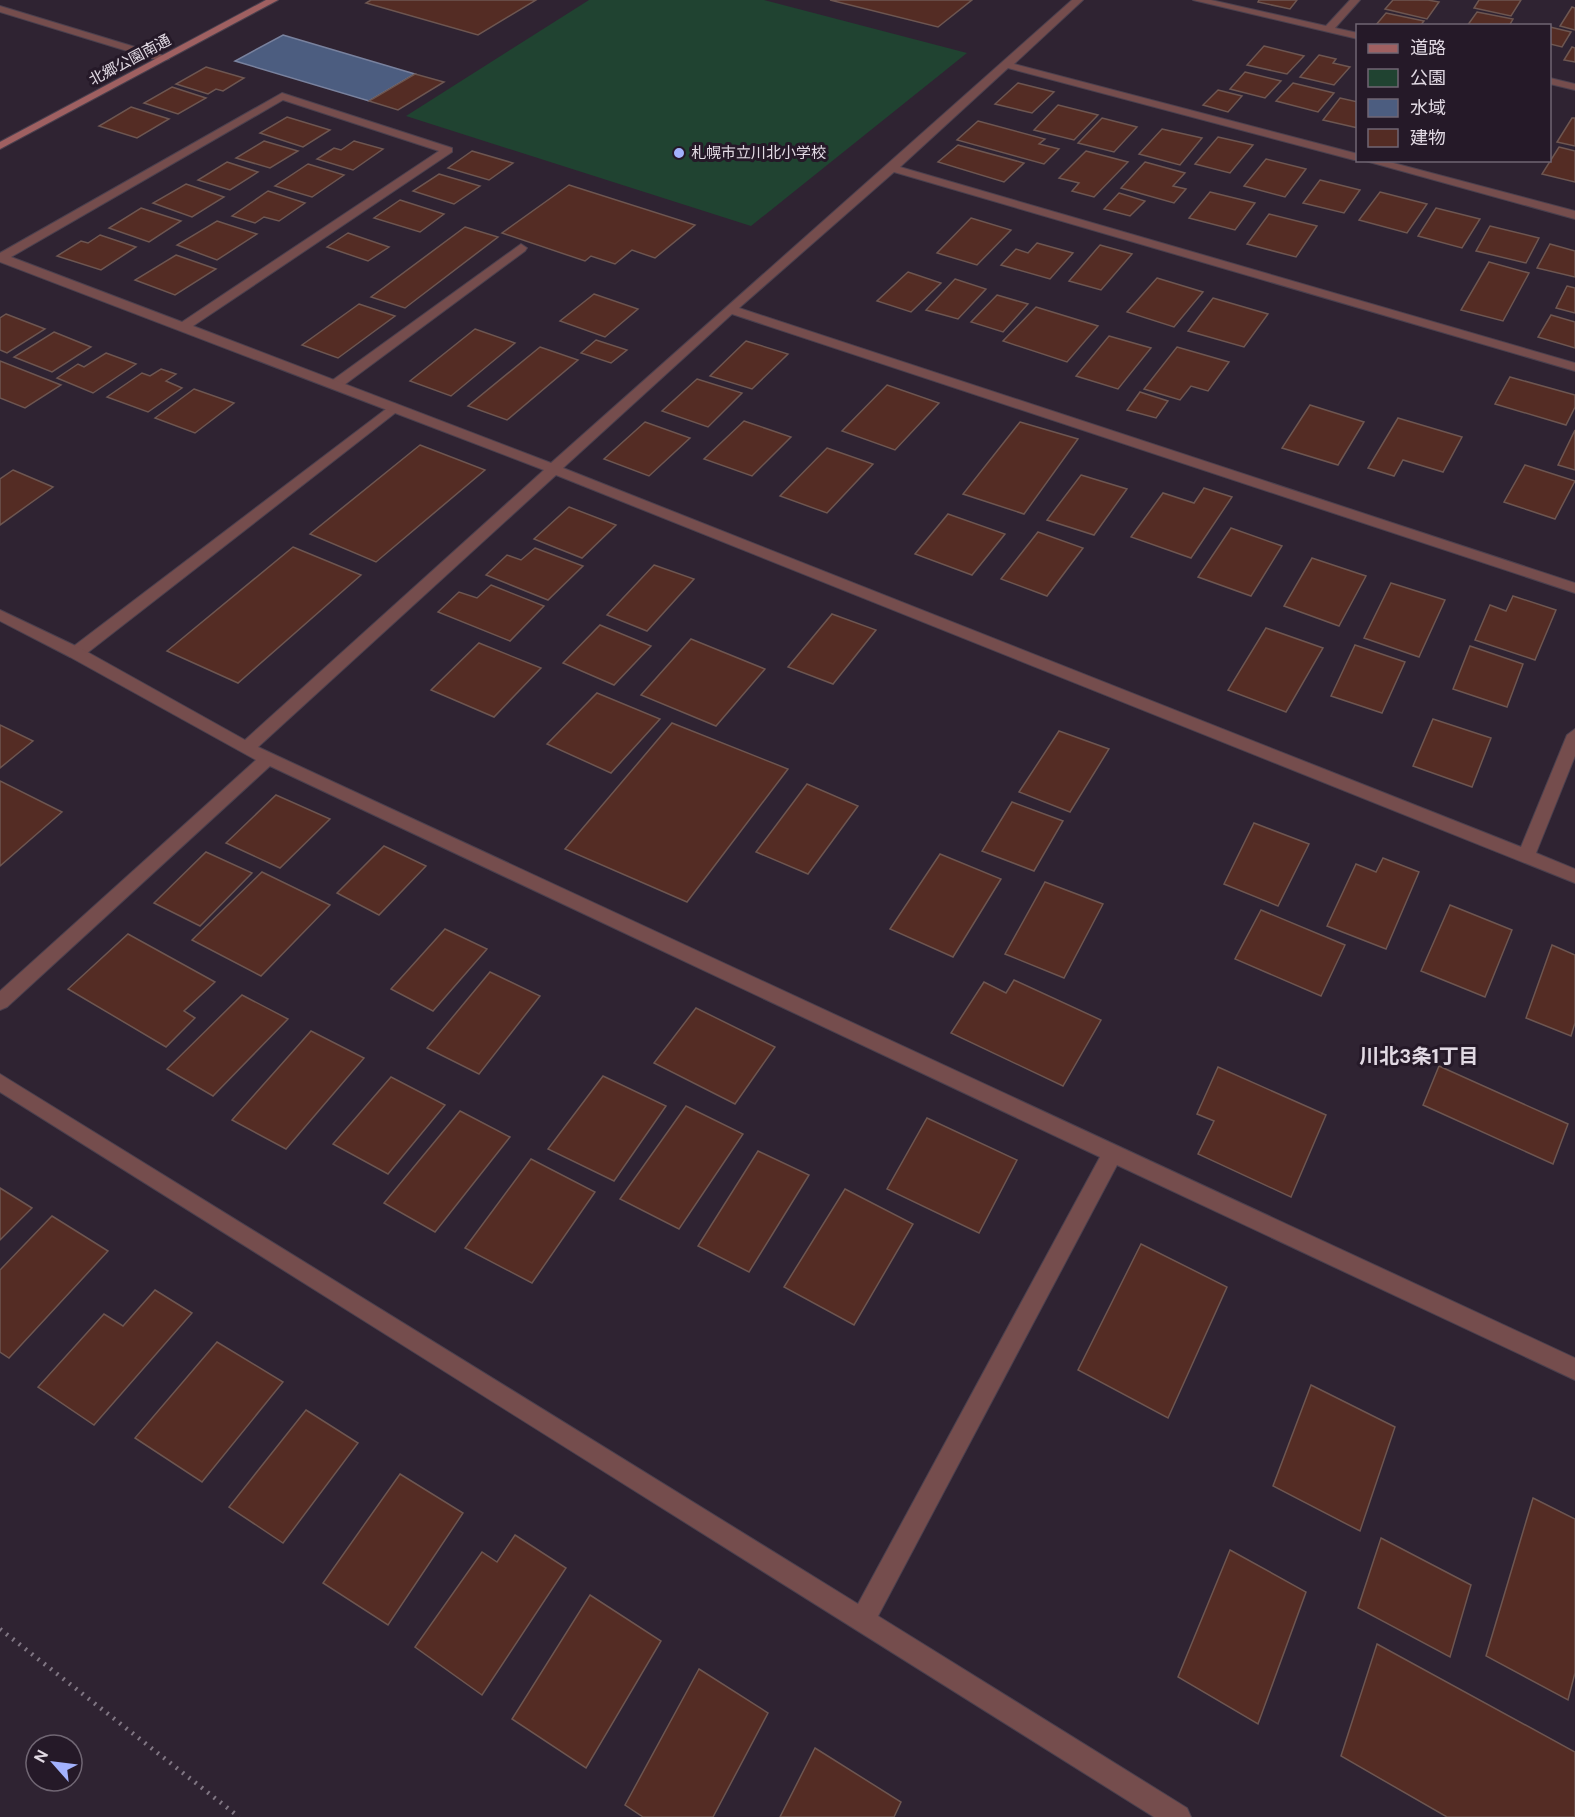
<svg xmlns="http://www.w3.org/2000/svg" width="1575" height="1817" font-family="'DM Sans','Noto Sans JP',sans-serif">
<style>
.green{fill:#204331}
.water{fill:#4c5d80;stroke:#79829e;stroke-width:1.5}
.building{fill:#542c24;stroke:#6d5651;stroke-width:1.5}
.lines{fill:none;stroke-linecap:round;stroke-linejoin:round}
.lane-casing{stroke:#4b404e;stroke-width:2}
.street-casing{stroke:#4b404e;stroke-width:2}
.secondary-casing{stroke:#4b404e;stroke-width:2}
.path{stroke:#807683;stroke-width:4.5;stroke-dasharray:2 6;stroke-linecap:butt}
.lane{fill:#754d4d;fill-rule:evenodd}
.street{fill:#754d4d;fill-rule:evenodd}
.secondary{fill:#9f6061;fill-rule:evenodd}
.poi-dot{fill:#a3b2fd;stroke:#251928;stroke-width:2}
.labels{text-anchor:middle;dominant-baseline:central;stroke-width:6;stroke-linejoin:round;paint-order:stroke}
.far-street-label{font-size:15px;fill:#e1d9e3;stroke:#251928}
.far-poi-label{font-size:15px;fill:#e1d9e3;stroke:#251928;text-anchor:start}
.neighbourhood-label{font-size:20px;font-weight:bold;fill:#e1d9e3;stroke:#251928}
</style>
<rect width="100%" height="100%" fill="#2f2332"/>
<path class="green" d="M589,0H764L967,53L751,226L406,116Z"/>
<path class="water" d="M283,35L415,74L369,101L235,61Z"/>
<g class="building">
<path d="M371,0H536L478,35L366,3Z"/>
<path d="M830,0H972L938,27Z"/>
<path d="M1259,0H1297L1290,9L1258,2Z"/>
<path d="M1393,0H1428L1439,2L1427,19L1385,9Z"/>
<path d="M1479,0H1521L1511,16L1474,8Z"/>
<path d="M1572,7L1575,8V30L1560,26Z"/>
<path d="M1477,12L1513,19L1509,26H1467Z"/>
<path d="M1386,13L1424,21L1420,26H1375Z"/>
<path d="M1550,27L1571,32L1562,47L1550,44Z"/>
<path d="M1264,46L1304,56L1287,74L1247,65Z"/>
<path d="M1572,47L1575,48V62L1564,60Z"/>
<path d="M1319,55L1336,59L1333,63L1350,67L1334,85L1300,77Z"/>
<path d="M206,67L244,78L223,91L216,89L208,94L176,84Z"/>
<path d="M1245,72L1281,81L1265,98L1230,89Z"/>
<path d="M415,74L444,82L398,110L369,101Z"/>
<path d="M1018,83L1054,92L1032,113L995,104Z"/>
<path d="M1293,83L1334,93L1318,112L1276,101Z"/>
<path d="M172,87L206,98L178,114L144,103Z"/>
<path d="M1218,90L1242,96L1228,112L1203,105Z"/>
<path d="M1340,98L1358,102V128L1323,120Z"/>
<path d="M1058,105L1098,115L1074,140L1034,130Z"/>
<path d="M131,107L169,119L137,138L99,126Z"/>
<path d="M287,117L330,130L303,147L260,133Z"/>
<path d="M1102,118L1137,127L1114,152L1078,143Z"/>
<path d="M1572,118H1575V146L1557,142Z"/>
<path d="M978,121L1045,139L1039,144L1059,149L1044,164L957,140Z"/>
<path d="M1162,129L1202,138L1180,165L1139,154Z"/>
<path d="M1218,137L1253,145L1230,173L1195,164Z"/>
<path d="M264,141L298,151L270,168L236,158Z"/>
<path d="M354,141L383,149L353,170L317,159L334,148L341,150Z"/>
<path d="M958,145L1024,163L1004,182L938,162Z"/>
<path d="M1559,147L1575,151V182L1542,174Z"/>
<path d="M472,151L513,163L489,180L448,168Z"/>
<path d="M1086,151L1128,162L1094,197L1072,191L1079,183L1059,178Z"/>
<path d="M1266,159L1306,169L1285,197L1244,186Z"/>
<path d="M227,162L258,172L230,190L198,180Z"/>
<path d="M1145,162L1185,173L1173,186L1186,189L1174,203L1121,188Z"/>
<path d="M308,164L344,175L312,197L275,186Z"/>
<path d="M439,174L480,186L454,204L413,191Z"/>
<path d="M1320,180L1360,190L1344,213L1303,203Z"/>
<path d="M186,184L224,197L192,217L153,203Z"/>
<path d="M569,185L695,225L655,258L632,250L615,264L591,256L585,261L502,233Z"/>
<path d="M268,191L305,203L279,221L264,217L255,223L232,216Z"/>
<path d="M1210,192L1255,203L1235,230L1189,218Z"/>
<path d="M1380,192L1427,204L1407,233L1359,220Z"/>
<path d="M1119,193L1145,201L1130,216L1104,209Z"/>
<path d="M400,200L444,214L420,232L374,218Z"/>
<path d="M141,208L181,221L149,242L109,228Z"/>
<path d="M1436,208L1480,219L1462,248L1418,236Z"/>
<path d="M1269,214L1317,226L1296,257L1247,244Z"/>
<path d="M971,218L1011,230L977,265L937,253Z"/>
<path d="M217,221L257,234L217,260L177,245Z"/>
<path d="M1490,226L1539,238L1526,263L1476,251Z"/>
<path d="M465,227L498,237L405,308L371,297Z"/>
<path d="M348,233L389,247L368,261L327,247Z"/>
<path d="M100,235L136,247L101,270L57,256L81,241L88,243Z"/>
<path d="M1037,243L1073,253L1050,279L1001,265L1016,249L1028,253Z"/>
<path d="M1550,244L1575,251V277L1537,268Z"/>
<path d="M1100,245L1132,254L1101,290L1069,281Z"/>
<path d="M176,255L216,269L175,295L135,280Z"/>
<path d="M1489,262L1529,273L1503,321L1461,310Z"/>
<path d="M908,272L941,283L911,312L877,301Z"/>
<path d="M1157,278L1203,292L1174,327L1127,312Z"/>
<path d="M955,279L986,289L958,319L926,310Z"/>
<path d="M1567,286L1575,288V313L1556,308Z"/>
<path d="M594,294L638,309L605,337L560,321Z"/>
<path d="M997,295L1028,304L1003,332L971,322Z"/>
<path d="M1213,298L1268,314L1244,347L1188,331Z"/>
<path d="M359,304L395,316L338,358L302,345Z"/>
<path d="M1036,307L1098,326L1067,362L1003,341Z"/>
<path d="M6,314L45,329L7,353L0,350V318Z"/>
<path d="M1551,315L1575,322V348L1538,337Z"/>
<path d="M475,329L515,343L451,396L410,381Z"/>
<path d="M54,332L91,347L52,372L14,357Z"/>
<path d="M1109,336L1151,348L1118,389L1076,376Z"/>
<path d="M596,340L627,350L611,363L581,353Z"/>
<path d="M746,341L788,354L752,389L710,376Z"/>
<path d="M540,347L578,360L507,420L468,406Z"/>
<path d="M1177,347L1229,362L1208,391L1191,386L1180,400L1144,389Z"/>
<path d="M106,353L136,364L93,393L57,378L78,364L84,367Z"/>
<path d="M0,361L61,385L25,408L0,398Z"/>
<path d="M161,369L176,374L166,381L182,388L148,412L107,397L142,373L150,376Z"/>
<path d="M1510,377L1575,395V407L1566,425L1495,404Z"/>
<path d="M697,379L742,393L708,427L662,411Z"/>
<path d="M887,385L939,403L895,450L842,431Z"/>
<path d="M194,389L234,403L195,433L155,418Z"/>
<path d="M1140,392L1168,401L1156,418L1127,410Z"/>
<path d="M1310,405L1364,422L1338,465L1282,448Z"/>
<path d="M1398,418L1462,437L1443,472L1403,460L1394,476L1368,468Z"/>
<path d="M744,421L791,437L752,476L704,459Z"/>
<path d="M645,422L690,438L649,476L604,459Z"/>
<path d="M1020,422L1078,439L1024,514L963,494Z"/>
<path d="M1575,430V470L1558,465Z"/>
<path d="M420,445L485,470L376,562L310,534Z"/>
<path d="M827,448L873,464L827,513L780,496Z"/>
<path d="M1525,465L1575,481L1555,519L1504,502Z"/>
<path d="M13,470L53,487L0,525V479Z"/>
<path d="M1081,475L1127,489L1094,535L1047,520Z"/>
<path d="M1204,488L1232,497L1191,558L1131,537L1163,493L1194,503Z"/>
<path d="M569,507L616,525L582,558L534,539Z"/>
<path d="M948,514L1005,534L972,575L915,554Z"/>
<path d="M1231,528L1282,546L1251,596L1198,577Z"/>
<path d="M1038,532L1083,548L1047,596L1001,579Z"/>
<path d="M293,547L361,575L238,683L167,651Z"/>
<path d="M535,548L583,566L548,600L486,575L507,555L521,560Z"/>
<path d="M1312,558L1366,576L1339,626L1284,606Z"/>
<path d="M654,565L694,579L647,631L607,615Z"/>
<path d="M1391,583L1445,600L1419,657L1364,638Z"/>
<path d="M491,585L544,606L510,641L438,612L459,592L477,598Z"/>
<path d="M1513,596L1556,610L1535,660L1475,640L1490,605L1506,611Z"/>
<path d="M832,614L876,630L833,684L788,667Z"/>
<path d="M600,625L651,646L614,685L563,663Z"/>
<path d="M1266,628L1323,648L1286,712L1228,690Z"/>
<path d="M691,639L765,669L716,726L641,695Z"/>
<path d="M479,643L541,668L494,717L431,690Z"/>
<path d="M1355,645L1405,662L1382,713L1331,696Z"/>
<path d="M1470,646L1523,664L1507,707L1453,689Z"/>
<path d="M597,693L660,719L611,773L547,744Z"/>
<path d="M1433,719L1491,738L1472,787L1413,766Z"/>
<path d="M672,723L788,769L687,902L565,849Z"/>
<path d="M0,725L33,741L0,768Z"/>
<path d="M1059,731L1109,749L1070,812L1019,792Z"/>
<path d="M0,781L62,812L0,866Z"/>
<path d="M807,784L858,806L808,874L756,852Z"/>
<path d="M276,795L330,819L280,868L226,843Z"/>
<path d="M1012,802L1063,821L1034,871L982,851Z"/>
<path d="M1254,823L1309,844L1278,906L1224,884Z"/>
<path d="M384,846L426,866L379,915L337,893Z"/>
<path d="M206,852L252,873L200,926L154,903Z"/>
<path d="M940,854L1001,879L953,957L890,929Z"/>
<path d="M1383,858L1419,872L1386,949L1327,926L1356,864L1376,872Z"/>
<path d="M262,872L330,905L261,976L192,940Z"/>
<path d="M1045,882L1103,904L1064,978L1005,954Z"/>
<path d="M1450,905L1512,930L1485,997L1421,971Z"/>
<path d="M1261,910L1345,945L1321,996L1235,959Z"/>
<path d="M445,929L487,949L433,1011L391,989Z"/>
<path d="M128,934L215,982L184,1011L195,1018L166,1047L68,989Z"/>
<path d="M1552,945L1575,955V1023L1571,1036L1526,1018Z"/>
<path d="M490,972L540,996L479,1074L427,1048Z"/>
<path d="M1014,980L1101,1020L1063,1086L951,1033L984,982L1006,993Z"/>
<path d="M242,995L288,1019L213,1096L167,1069Z"/>
<path d="M696,1008L775,1047L735,1104L654,1063Z"/>
<path d="M311,1031L364,1058L286,1149L232,1120Z"/>
<path d="M1439,1066L1568,1124L1553,1164L1423,1105Z"/>
<path d="M1218,1067L1326,1115L1291,1197L1198,1154L1214,1121L1197,1114Z"/>
<path d="M603,1076L666,1106L614,1181L548,1149Z"/>
<path d="M391,1077L445,1105L388,1174L333,1144Z"/>
<path d="M686,1106L743,1134L679,1229L620,1199Z"/>
<path d="M460,1111L510,1137L435,1232L384,1203Z"/>
<path d="M927,1118L1017,1160L979,1233L887,1189Z"/>
<path d="M758,1151L809,1175L749,1272L698,1246Z"/>
<path d="M531,1159L595,1192L532,1283L465,1248Z"/>
<path d="M0,1188L32,1208L0,1240Z"/>
<path d="M845,1189L913,1224L854,1325L784,1287Z"/>
<path d="M52,1216L108,1251L9,1358L0,1352V1270Z"/>
<path d="M1141,1244L1227,1287L1168,1418L1078,1370Z"/>
<path d="M155,1290L192,1313L94,1425L38,1387L104,1314L123,1326Z"/>
<path d="M217,1342L283,1382L202,1482L135,1438Z"/>
<path d="M1311,1385L1395,1427L1360,1531L1273,1486Z"/>
<path d="M306,1410L358,1443L283,1543L229,1507Z"/>
<path d="M400,1474L463,1513L388,1625L323,1583Z"/>
<path d="M1533,1498L1575,1519V1673L1568,1700L1486,1656Z"/>
<path d="M515,1535L566,1568L482,1695L415,1647L482,1552L497,1562Z"/>
<path d="M1381,1538L1471,1585L1450,1657L1358,1608Z"/>
<path d="M1230,1550L1306,1592L1258,1724L1178,1677Z"/>
<path d="M590,1595L661,1641L586,1768L512,1719Z"/>
<path d="M1377,1644L1575,1752V1817H1447L1341,1756Z"/>
<path d="M699,1669L768,1713L713,1817H643L625,1805Z"/>
<path d="M815,1748L901,1802L894,1817H780Z"/>
</g>
<g class="lines">
<g class="lane-casing">
<g id="lane">
<path d="M0,6L168,57L169,59L160,61L0,12Z"/>
<path d="M521,244L527,248L525,251L340,388H330V382Z"/>
<path d="M394,403L401,407L399,410L82,657H70L68,653L70,649Z"/>
</g>
</g>
<g class="street-casing">
<g id="street">
<path d="M1072,0H1083L1014,64L1358,154V160H1361H1354L1008,68L900,167L1575,363V371L894,172L739,308L1575,583V593L732,314L563,468L1521,847L1567,735L1575,729V756L1536,853L1575,869V883L556,475L258,747L1575,1358V1380L1117,1165L878,1616L1187,1808L1191,1817H1154L0,1092V1074L858,1604L1100,1157L270,766L7,1007L0,1010V991L256,760L70,657L0,621V610L82,649L245,740L544,470L0,262V253L282,93L452,148V152L193,326L551,463ZM283,100L439,151L182,322L11,257Z"/>
<path d="M1193,0H1211L1326,26L1350,0H1360L1335,28L1358,33V39Z"/>
<path d="M1550,78L1575,84V90L1550,84Z"/>
<path d="M1362,160H1382L1575,211V219Z"/>
</g>
</g>
<g class="secondary-casing">
<path id="secondary" d="M266,0H278L0,149V142Z"/>
</g>
<path class="path" d="M0,1629L239,1817"/>
<use href="#lane" class="lane"/>
<use href="#street" class="street"/>
<use href="#secondary" class="secondary"/>
</g>
<circle class="poi-dot" cx="679" cy="153" r="6"/>
<g class="labels">
<g class="far-street-label">
<text transform="translate(130 60) rotate(-28)">北郷公園南通</text>
</g>
<g class="far-poi-label">
<text x="691" y="153">札幌市立川北小学校</text>
</g>
<g class="neighbourhood-label">
<text x="1419" y="1056">川北3条1丁目</text>
</g>
</g>
<rect x="1356" y="24" width="195" height="138" fill="#251928" stroke="#706673" stroke-width="1.5"/>
<rect x="1368" y="44" width="30" height="9" fill="#9f6061" stroke="#706673" stroke-width="1.5"/>
<text x="1410" y="54" font-size="18" fill="#e1d9e3">道路</text>
<rect x="1368" y="69" width="30" height="18" fill="#204331" stroke="#706673" stroke-width="1.5"/>
<text x="1410" y="84" font-size="18" fill="#e1d9e3">公園</text>
<rect x="1368" y="99" width="30" height="18" fill="#4c5d80" stroke="#706673" stroke-width="1.5"/>
<text x="1410" y="114" font-size="18" fill="#e1d9e3">水域</text>
<rect x="1368" y="129" width="30" height="18" fill="#542c24" stroke="#706673" stroke-width="1.5"/>
<text x="1410" y="144" font-size="18" fill="#e1d9e3">建物</text>
<g transform="translate(54 1763) rotate(298)"><circle r="28" fill="#251928" stroke="#706673" stroke-width="1.5"/>
<path d="M0-4.5L10 22L0 15L-10 22Z" fill="#a3b2fd"/>
<text y="-9" font-size="16" font-weight="bold" text-anchor="middle" fill="#e1d9e3">N</text>
</g>
</svg>
